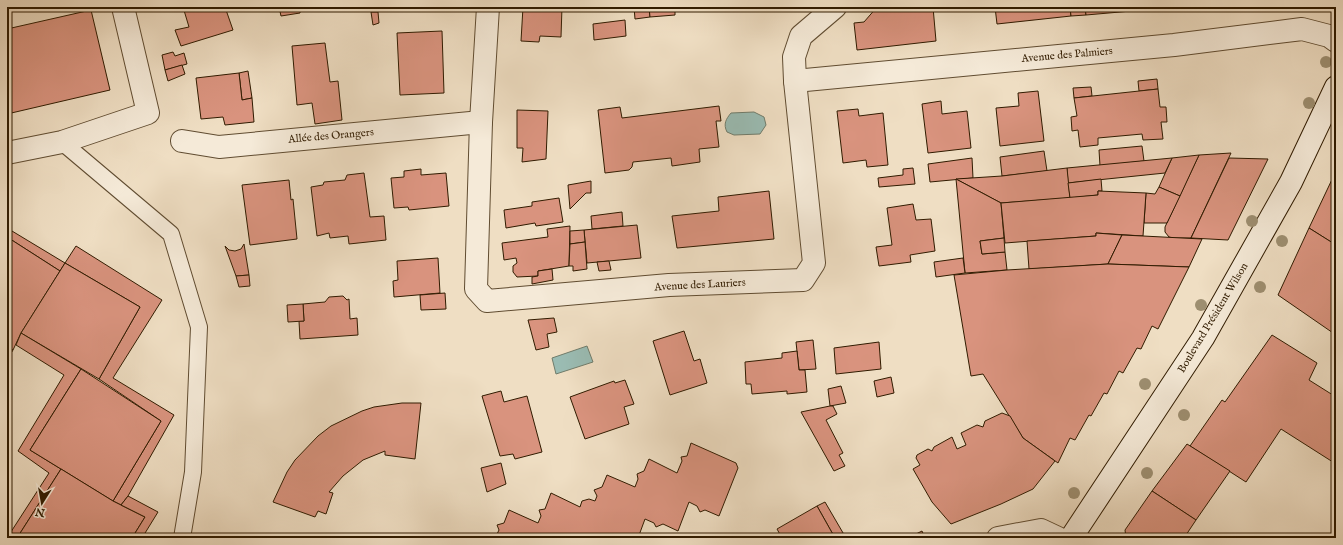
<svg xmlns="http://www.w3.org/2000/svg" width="1343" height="545" font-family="'IM FELL English',serif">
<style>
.water{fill:#9abcb3;stroke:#707c6b}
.building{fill:#d9937e;stroke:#301b00}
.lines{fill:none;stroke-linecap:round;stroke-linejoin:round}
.lane-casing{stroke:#604c31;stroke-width:18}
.street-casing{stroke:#604c31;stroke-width:24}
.secondary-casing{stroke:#301b00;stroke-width:24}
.lane{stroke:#f5ead8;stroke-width:16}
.street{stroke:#f5ead8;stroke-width:22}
.secondary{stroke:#f5ead8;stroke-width:22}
.tree{fill:#9d8e70}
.labels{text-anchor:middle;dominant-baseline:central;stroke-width:3;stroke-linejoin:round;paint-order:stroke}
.street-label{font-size:11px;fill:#301b00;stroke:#f5ead8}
</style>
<rect width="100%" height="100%" fill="#efdec3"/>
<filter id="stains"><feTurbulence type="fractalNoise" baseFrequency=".005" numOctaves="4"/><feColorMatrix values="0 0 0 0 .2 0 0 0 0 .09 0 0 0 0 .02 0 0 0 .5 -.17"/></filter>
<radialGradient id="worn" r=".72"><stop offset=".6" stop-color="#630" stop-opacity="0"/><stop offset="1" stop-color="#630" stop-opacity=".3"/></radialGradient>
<g class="water">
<path d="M754,112L764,117L766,125L760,134L734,135L727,132C723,124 726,119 731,113Z"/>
<path d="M587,346L593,362L556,374L552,358Z"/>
</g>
<g class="building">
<path d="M183,7H225L233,30L181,46L175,30L189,27Z"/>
<path d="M279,7H307L300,8V13L281,16Z"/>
<path d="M523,7H562L561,37L540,36L539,42L521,41Z"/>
<path d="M634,7H649L650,17L635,19Z"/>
<path d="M649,7H675V15L650,17Z"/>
<path d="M877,7H933L936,41L857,50L854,23L864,22Z"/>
<path d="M956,7H982L956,10Z"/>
<path d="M995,7H1070L1071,16L997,24Z"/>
<path d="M1070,7H1085L1086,15L1071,16Z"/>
<path d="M1085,7H1120V12L1086,15Z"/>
<path d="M1120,7H1176L1120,12Z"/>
<path d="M91,10L110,90L7,114V29Z"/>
<path d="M371,12H378L379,23L373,25Z"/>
<path d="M625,20L626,36L594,40L593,24Z"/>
<path d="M442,31L444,93L400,95L397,33Z"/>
<path d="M325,43L330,82L338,81L342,120L315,124L312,103L297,105L292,46Z"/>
<path d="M173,52L175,56L184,53L187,64L165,70L162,55Z"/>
<path d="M182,65L185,74L168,81L165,70Z"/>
<path d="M248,71L252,98L242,100L239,73Z"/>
<path d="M239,73L242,100L252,98L254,122L225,125L223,117L201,119L196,78Z"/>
<path d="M1157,79L1158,89L1139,91L1138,81Z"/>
<path d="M1091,87L1092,96L1074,98L1073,88Z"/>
<path d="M1158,89L1160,107H1166L1167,122H1161L1163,139L1143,140L1142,134L1098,138V145L1080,147L1078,130L1072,131L1071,117L1077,116L1074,98Z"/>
<path d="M1038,91L1044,141L1000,146L996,108L1019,106L1018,93Z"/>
<path d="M941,101L942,114L967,111L971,148L928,153L922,104Z"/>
<path d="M719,106L721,121H716L719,147L699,149L700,162L672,166L671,158L633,162L632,167L629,170L605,173L598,110L620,107L622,118Z"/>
<path d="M858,109L859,116L883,113L888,165L867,167L866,160L843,163L837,111Z"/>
<path d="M517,110L548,111L546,159L522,162L523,148H517Z"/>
<path d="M1142,146L1144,161L1100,166L1099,150Z"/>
<path d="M1044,151L1047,171L1002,176L1000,157Z"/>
<path d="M1231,153L1191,238H1173L1169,237L1165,232V227L1199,155Z"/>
<path d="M1199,155L1180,196L1159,187L1172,158Z"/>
<path d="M972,158L973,178L930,182L928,164Z"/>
<path d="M1172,158L1165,173L1068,183L1067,168Z"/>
<path d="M1229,158L1268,159L1228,240L1191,238Z"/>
<path d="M913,168L915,184L879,187L878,178L903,175V169Z"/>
<path d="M1067,168L1070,198L1001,203L956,179L1002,176Z"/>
<path d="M421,169V175L446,173L449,206L409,210L408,207L394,208L391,178L404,177V171Z"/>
<path d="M1336,171V245L1309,228Z"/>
<path d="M364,173L370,217L384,216L386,240L349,244L348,236L330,238L329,233L317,236L311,187L323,185L324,182L345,180L347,175Z"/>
<path d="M956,179L1001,203L1004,238L980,241L982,254L1005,252L1007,270L965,273Z"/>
<path d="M1101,179L1102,191H1098V195L1070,198L1068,183Z"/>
<path d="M289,180L291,200L293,199L297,239L250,245L242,185Z"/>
<path d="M591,181V193H586L570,209L568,185Z"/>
<path d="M1159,187L1180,196L1167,223H1144L1146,193L1155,194Z"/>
<path d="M769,191L774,239L677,248L672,216L719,211L718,197Z"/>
<path d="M1098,191L1146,193L1143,236L1096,233V236L1005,243L1001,203L1098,195Z"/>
<path d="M559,198L563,222L536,226L535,223L506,228L504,210L532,206V202Z"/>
<path d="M913,204L916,220L931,219L935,251L910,255L911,262L879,266L876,247L892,245L887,208Z"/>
<path d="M622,212L623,226L592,229L591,216Z"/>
<path d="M637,225L641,258L587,263L584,230Z"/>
<path d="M570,226L569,266L538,271V276L517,277L513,272V266L517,263L516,258L504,260L502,243L548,237L547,229Z"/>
<path d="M7,228L65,263L60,271L7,237Z"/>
<path d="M1309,228L1336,245V335L1278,295Z"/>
<path d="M584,230L585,242L570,244V231Z"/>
<path d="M1096,233L1122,235L1108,264L1029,269L1027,241L1096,236Z"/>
<path d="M1122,235L1143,236L1202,239L1189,267L1108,264Z"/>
<path d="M7,237L60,271L21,333L13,350L7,346Z"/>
<path d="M1004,238L1005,252L982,254L980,241Z"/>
<path d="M585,242L587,269L573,271V266H569L570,244Z"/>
<path d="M244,244L249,275L236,276L225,246L229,250L235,251L241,249Z"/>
<path d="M76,246L162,300L113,378L174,415L128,496L121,505L113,501L161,421L99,379L140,307L65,263Z"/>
<path d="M438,258L440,293L394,297L393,281L398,280L397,261Z"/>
<path d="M963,258L965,273L936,277L934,262Z"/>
<path d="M609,261L611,270L599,271L597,262Z"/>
<path d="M65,263L140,307L99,379L21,333Z"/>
<path d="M1108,264L1189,267L1158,329L1152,326L1141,349L1137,348L1123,373L1119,371L1107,394L1104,393L1091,416L1089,415L1075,440L1070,438L1058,463L1023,438L983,374L971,376L954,275L1007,270Z"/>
<path d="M552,269L553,280L532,284V277L538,276V271Z"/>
<path d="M249,275L250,286L239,287L236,276Z"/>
<path d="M445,293L446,309L421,310L420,295Z"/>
<path d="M343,296L347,300L349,299L350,319L357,318L358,335L300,339L299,321H304L303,304L325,302L329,297Z"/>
<path d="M303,304L304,321L288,322L287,305Z"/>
<path d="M554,318L557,332L547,334L549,347L536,350L528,320Z"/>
<path d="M684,331L694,361L700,359L707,383L670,395L653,341Z"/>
<path d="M21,333L81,369L30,450L61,469L17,538H7L49,473L18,451L64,375L16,345Z"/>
<path d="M1272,335L1317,363L1309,380L1336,397V464L1281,429L1246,482L1190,446L1222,400L1225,402Z"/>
<path d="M813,340L816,369L799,370L796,342Z"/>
<path d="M879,342L881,369L836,374L834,348Z"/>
<path d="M7,346L13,350L7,360Z"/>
<path d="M797,351L799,370H805L807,392L787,394V391L752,394L751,384H746L745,362L782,358V353Z"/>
<path d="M81,369L161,421L113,501L30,450Z"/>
<path d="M891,377L894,393L877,397L874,381Z"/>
<path d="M625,380L634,404L624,407L629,424L585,439L570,397L614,381L615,383Z"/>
<path d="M841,386L846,403L830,406L828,389Z"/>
<path d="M501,391L504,402L527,396L542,452L515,459L513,454L500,456L482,396Z"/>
<path d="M402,403H421L415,459L385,455V451L363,460L343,476L329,492L333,493L326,514L318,511L315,517L273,502L287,472L295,460L318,436L331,426L362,411L374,407Z"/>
<path d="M830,406H833L837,414L826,420L843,453L839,455L845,466L834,471L801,412Z"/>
<path d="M1002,413L1010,416L1023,438L1055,461L1033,489L1001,504L951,524L932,502L913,469L920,465L916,458L917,455L928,449L932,451L934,447L952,437L957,449L966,445L961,433L977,425L983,427L985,421Z"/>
<path d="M691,443L736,463L738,468L719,516L705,510L700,512L697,506L689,502L678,531L663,524L656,527L654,523L645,519L638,538H612L611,536L605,534L603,538H495L499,530L497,525L504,523L509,510L538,523L541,516L539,510L545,509L551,493L580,507L582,501L589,499L595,501L597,496L594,490L602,487L607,475L635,487L638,479L637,474L644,471L649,459L677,473L682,461L681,457L687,456Z"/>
<path d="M1187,444L1230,471L1196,520L1152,491Z"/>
<path d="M501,463L506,484L487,492L481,468Z"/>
<path d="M61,469L113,501L145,517L132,538H17Z"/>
<path d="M1152,491L1196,520L1184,538H1126L1125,530Z"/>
<path d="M128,496L158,512L142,538H132L145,517L121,505Z"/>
<path d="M825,502L846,538H835L817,506Z"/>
<path d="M817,506L835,538H782L777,529Z"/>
<path d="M922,531L925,538H908Z"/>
</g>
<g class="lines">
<g class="lane-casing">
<path id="lane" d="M62,142L171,234L199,327L193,472L182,538"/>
</g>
<g class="street-casing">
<g id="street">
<path d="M488,7L481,122L476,289L487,301L669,285L803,280L814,263L795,81L794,57L801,36L835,7"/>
<path d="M795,81L1174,45L1302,29L1329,36L1336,41"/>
<path d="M182,141L219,147L481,122"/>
<path d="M7,153L62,142L148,113L123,7"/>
<path d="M998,538L1041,530L1058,538"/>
</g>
</g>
<g class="secondary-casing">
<path id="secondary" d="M1071,538L1203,338L1291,182L1336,87"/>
</g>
<use href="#lane" class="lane"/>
<use href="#street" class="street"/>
<use href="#secondary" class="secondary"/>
</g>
<g class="tree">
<circle cx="1326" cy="62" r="6"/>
<circle cx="1309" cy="103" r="6"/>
<circle cx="1252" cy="221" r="6"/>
<circle cx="1282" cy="241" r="6"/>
<circle cx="1260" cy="287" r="6"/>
<circle cx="1201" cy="305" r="6"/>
<circle cx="1145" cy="384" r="6"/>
<circle cx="1184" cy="415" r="6"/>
<circle cx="1147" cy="473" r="6"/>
<circle cx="1074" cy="493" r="6"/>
</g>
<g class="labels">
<g class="street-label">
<text transform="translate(1067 55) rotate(-5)">Avenue des Palmiers</text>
<text transform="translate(331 136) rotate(-5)">Allée des Orangers</text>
<text transform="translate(700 285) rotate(-3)">Avenue des Lauriers</text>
<text transform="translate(1213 318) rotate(-59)">Boulevard Président Wilson</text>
</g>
</g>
<rect width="1343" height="545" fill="none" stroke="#efdec3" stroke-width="24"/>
<rect x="8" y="8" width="1327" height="529" fill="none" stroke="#301b00" stroke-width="2"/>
<rect x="12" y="12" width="1319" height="521" fill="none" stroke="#301b00"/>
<g transform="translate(42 503) rotate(191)" stroke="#f5ead8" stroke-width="3" paint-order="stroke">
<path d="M0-3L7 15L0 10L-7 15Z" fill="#301b00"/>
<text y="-6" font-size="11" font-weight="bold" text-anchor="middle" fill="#301b00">N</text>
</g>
<rect width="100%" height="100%" filter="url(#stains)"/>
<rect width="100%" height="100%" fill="url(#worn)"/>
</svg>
